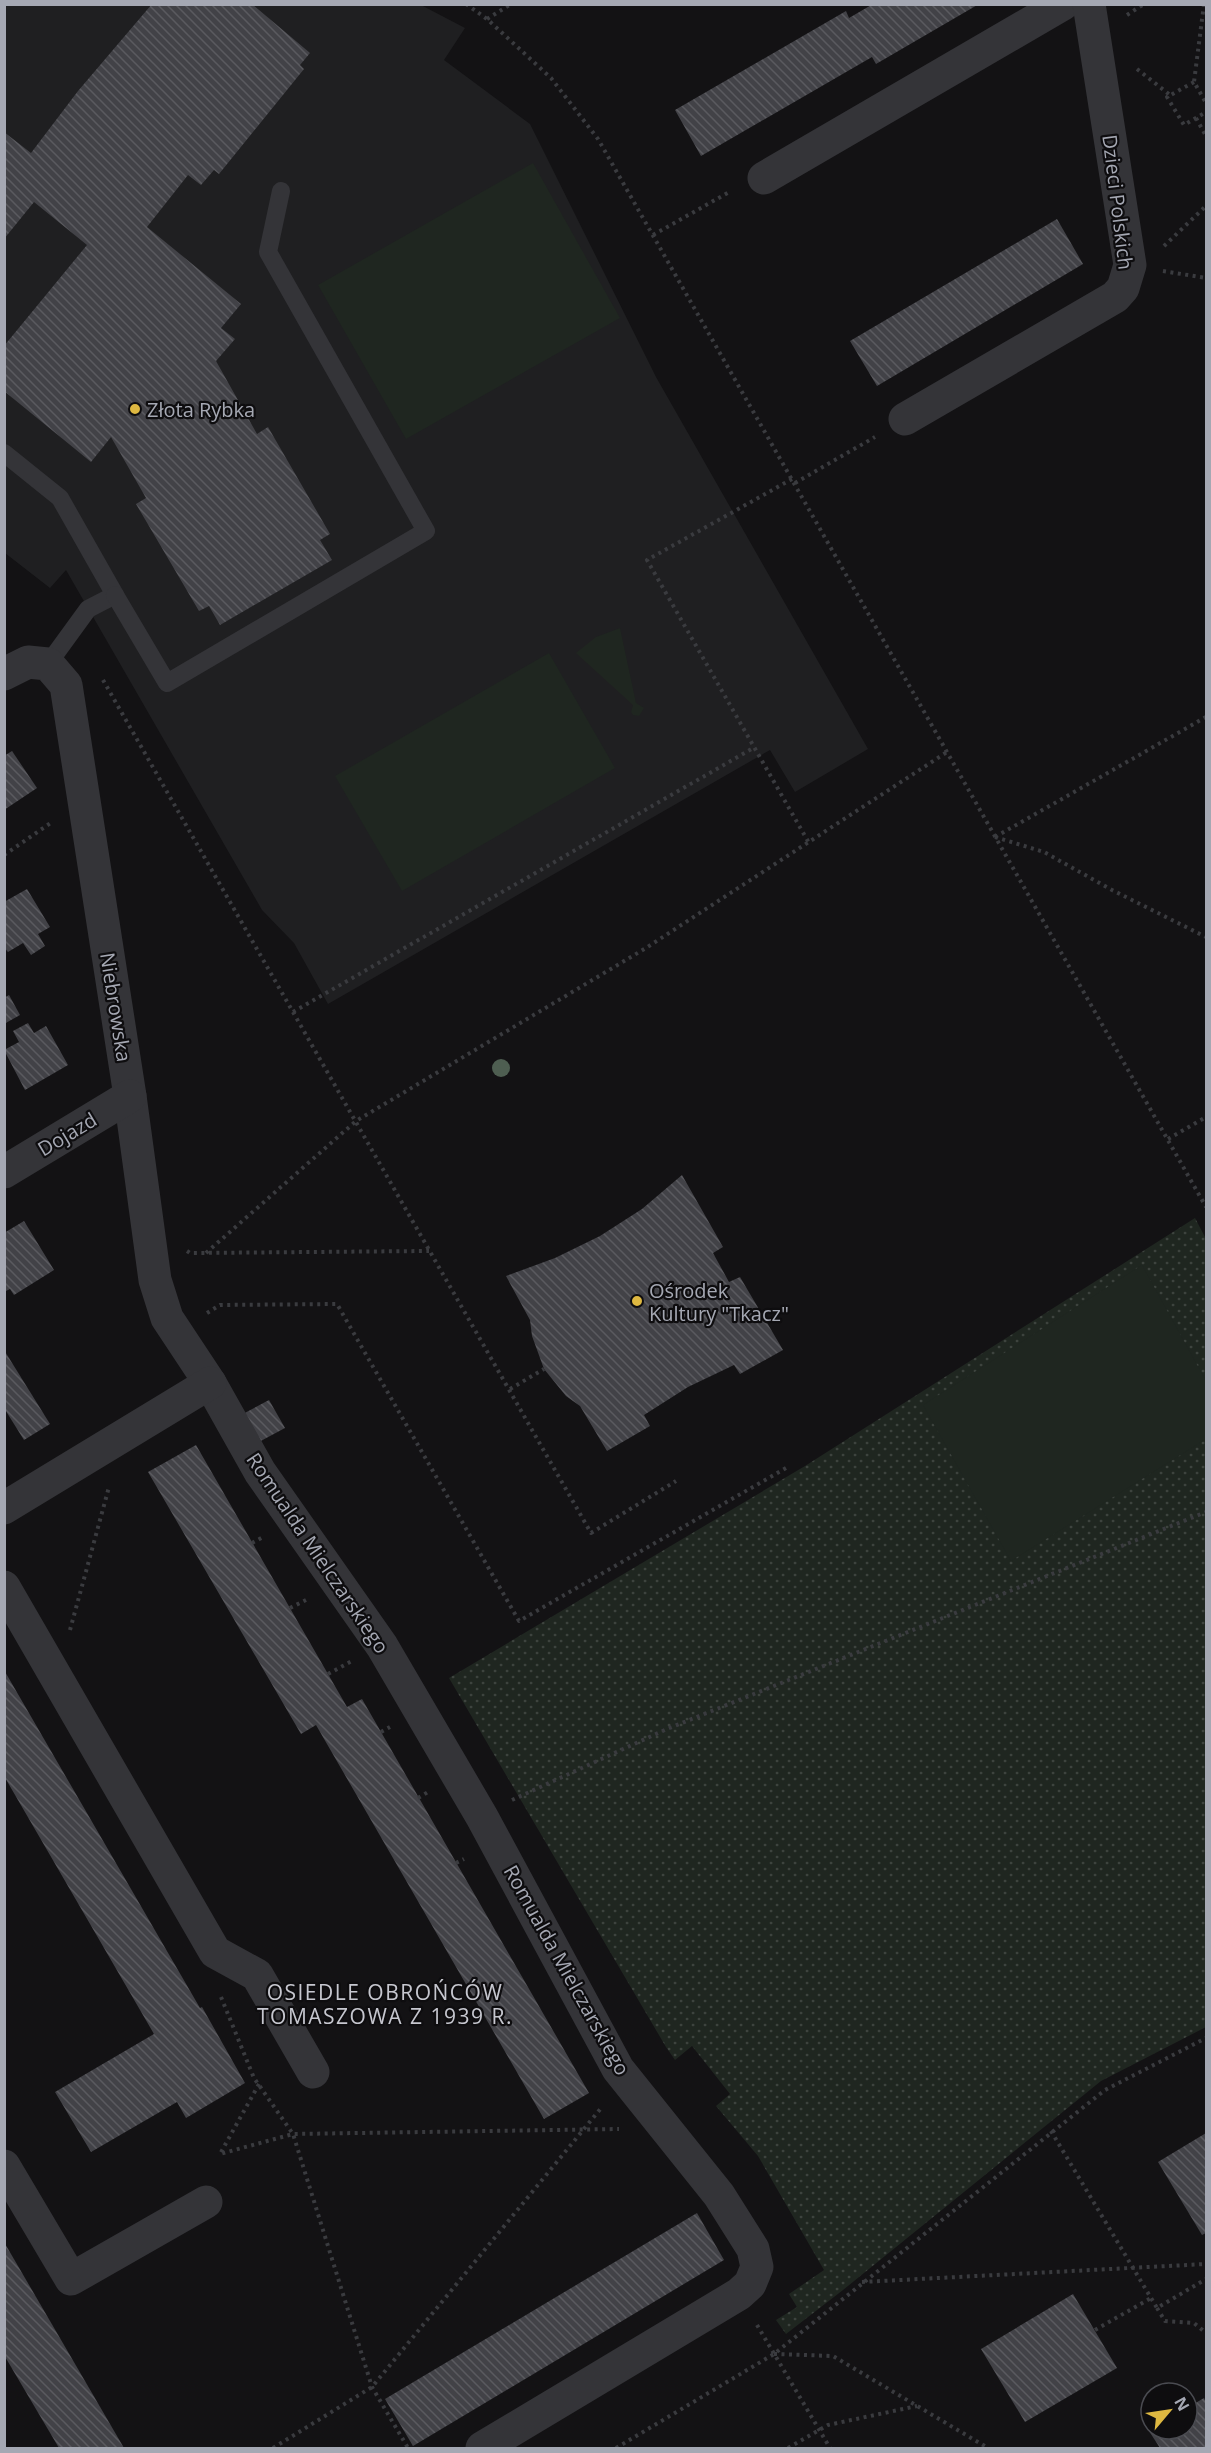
<svg xmlns="http://www.w3.org/2000/svg" width="1211" height="2453" font-family="'Open Sans',sans-serif">
<style>
.built{fill:#1f1f21}
.grass{fill:url(#grass-dots)}
.green{fill:#1f2620}
.building{fill:url(#building-back-hatch)}
.lines{fill:none;stroke-linecap:round;stroke-linejoin:round}
.path{stroke:#3a3b3f;stroke-width:4;stroke-dasharray:3 4.5;stroke-linecap:butt}
.service{stroke:#343438;stroke-width:18}
.minor{stroke:#343438;stroke-width:33}
.tree{fill:#4e5e51}
.poi-dot{fill:#deb841;stroke:#0e0d0f;stroke-width:2}
.labels{text-anchor:middle;dominant-baseline:central;stroke-width:4.5;stroke-linejoin:round;paint-order:stroke}
.street-label{font-size:20px;fill:#a5a8b3;stroke:#0e0d0f}
.poi-label{font-size:20px;fill:#a5a8b3;stroke:#0e0d0f;text-anchor:start}
.neighbourhood-label{font-size:21px;letter-spacing:1.5px;fill:#c6c7cf;stroke:#0e0d0f}
</style>
<defs>
<pattern id="grass-dots" width="8" height="8" patternUnits="userSpaceOnUse" patternTransform="scale(1.5)"><rect width="8" height="8" fill="#1f2620"/><path d="M2 2h.1M6 6h.1" fill="none" stroke="#3d433e" stroke-width="1.8" stroke-linecap="round"/></pattern>
<pattern id="building-back-hatch" width="6" height="6" patternUnits="userSpaceOnUse" patternTransform="scale(1.5)"><rect width="6" height="6" fill="#424247"/><path d="M-1 5l2 2M0 0l6 6M5-1l2 2" fill="none" stroke="#5a5a5f"/></pattern>
</defs>
<rect width="100%" height="100%" fill="#131214"/>
<path class="built" d="M4,5H421L465,28L444,60L530,124L656,377L868,749L795,792L770,750L328,1004L294,943L262,910L66,570L50,588L5,553Z"/>
<path class="grass" d="M1195,1218L1206,1239V2027L1101,2081L843,2290L786,2334L776,2320L797,2307L789,2294L824,2270L758,2156L716,2106L730,2094L692,2046L675,2060L666,2047L449,1678L805,1466Z"/>
<g class="green">
<path d="M533,163L620,318L406,439L318,285Z"/>
<path d="M620,628L636,703L644,708L639,716L633,715L631,712L633,705L576,653L596,637Z"/>
<path d="M549,653L615,768L402,891L335,776Z"/>
<path d="M1142,1265L1206,1381V1439L1011,1561L923,1405Z"/>
</g>
<g class="building">
<path d="M152,4H252L310,53L300,65L304,69L219,174L214,170L201,185L188,175L147,227L241,304L221,328L235,339L216,361L257,434L268,427L330,534L320,540L332,560L220,625L209,606L199,611L136,504L146,498L111,437L91,462L4,391V346L87,245L34,202L4,239V132L31,153L78,91Z"/>
<path d="M873,4H979L876,64L872,57L701,156L675,110L846,11L849,18Z"/>
<path d="M1057,219L1083,264L877,386L850,341Z"/>
<path d="M12,751L37,788L4,810V756Z"/>
<path d="M27,889L50,927L38,934L45,946L31,955L23,943L8,952L4,947V902Z"/>
<path d="M9,995L20,1015L4,1024V998Z"/>
<path d="M28,1023L34,1033L46,1026L68,1065L25,1090L4,1050L19,1042L13,1031Z"/>
<path d="M682,1175L723,1247L713,1253L729,1282L740,1277L783,1350L740,1374L734,1365L688,1387L644,1415L650,1426L607,1451L580,1406L566,1396L544,1369L532,1336L530,1320L506,1276L555,1258L600,1236L642,1209Z"/>
<path d="M24,1221L54,1270L14,1295L10,1289L4,1292V1233Z"/>
<path d="M4,1350L50,1424L24,1440L4,1408Z"/>
<path d="M269,1400L285,1428L257,1443L241,1415Z"/>
<path d="M196,1445L347,1707L362,1699L589,2093L544,2119L316,1725L301,1734L148,1472Z"/>
<path d="M4,1670L200,2008L202,2007L245,2083L186,2118L177,2102L91,2152L55,2092L154,2034L4,1776Z"/>
<path d="M1206,2133V2233L1202,2235L1158,2162Z"/>
<path d="M697,2213L724,2260L413,2446L385,2399Z"/>
<path d="M4,2242L124,2448H59L4,2355Z"/>
<path d="M1073,2294L1117,2368L1025,2422L981,2349Z"/>
<path d="M1204,2398L1206,2403V2448H1160L1149,2431L1187,2429V2408Z"/>
</g>
<g class="lines">
<g class="path">
<path d="M466,4L487,19L551,78L598,139L1206,1207"/>
<path d="M1204,4L1194,82L1206,103"/>
<path d="M1127,15L1144,4"/>
<path d="M487,19L511,4"/>
<path d="M1137,69L1170,95"/>
<path d="M1194,82L1167,97L1184,125L1206,112"/>
<path d="M1196,118L1206,136"/>
<path d="M653,235L731,191"/>
<path d="M1164,246L1206,206"/>
<path d="M1163,271L1206,278"/>
<path d="M792,479L647,560L809,843"/>
<path d="M795,483L875,437"/>
<path d="M103,680L591,1533L676,1481"/>
<path d="M995,837L1206,717"/>
<path d="M995,837L1044,852L1112,890L1206,937"/>
<path d="M4,855L52,822"/>
<path d="M293,1012L755,747"/>
<path d="M1168,1139L1206,1117"/>
<path d="M187,1251L190,1253L429,1251"/>
<path d="M206,1253L356,1121L646,948L947,752"/>
<path d="M207,1313L220,1305L337,1304L519,1621L786,1468"/>
<path d="M510,1389L544,1369"/>
<path d="M252,1543L263,1537"/>
<path d="M290,1608L306,1600"/>
<path d="M70,1630L109,1487"/>
<path d="M328,1674L352,1661"/>
<path d="M381,1732L390,1727"/>
<path d="M418,1798L428,1792"/>
<path d="M512,1800L667,1729L1206,1512"/>
<path d="M456,1863L464,1859"/>
<path d="M221,1997L254,2078L293,2134L372,2387L408,2448"/>
<path d="M259,2084L220,2154L293,2134L619,2129"/>
<path d="M1051,2131L1157,2308L1206,2279"/>
<path d="M862,2282L1206,2264"/>
<path d="M1157,2308L1165,2321L1194,2323L1206,2333"/>
<path d="M757,2325L830,2448"/>
<path d="M1095,2330L1151,2298"/>
<path d="M774,2354L833,2356L988,2448"/>
<path d="M273,2448L372,2387L602,2107"/>
<path d="M616,2448L774,2354L1105,2090L1206,2038"/>
<path d="M788,2448L828,2425L917,2406"/>
</g>
<g class="service">
<path d="M4,453L60,498L115,595L88,609L48,664"/>
<path d="M115,595L167,683L426,531L268,252L281,191"/>
</g>
<g class="minor">
<path d="M764,178L1063,4"/>
<path d="M905,419L1115,297L1123,288L1130,265L1089,4"/>
<path d="M4,674L28,662L48,664L66,685L130,1096L155,1280L167,1318L210,1383L260,1472L382,1646L482,1817L618,2069L719,2195L753,2249L757,2267L750,2284L739,2294L482,2448"/>
<path d="M4,1172L130,1096"/>
<path d="M4,1508L210,1383"/>
<path d="M4,1587L215,1952L257,1975L313,2072"/>
<path d="M4,2166L71,2279L206,2202"/>
</g>
</g>
<circle class="tree" cx="501" cy="1068" r="9"/>
<g class="poi-dot">
<circle cx="135" cy="409" r="6"/>
<circle cx="637" cy="1301" r="6"/>
</g>
<g class="labels">
<g class="street-label">
<text transform="translate(1118 202) rotate(83)">Dzieci Polskich</text>
<text transform="translate(116 1007) rotate(81)">Niebrowska</text>
<text transform="translate(67 1134) rotate(-31)">Dojazd</text>
<text transform="translate(318 1553) rotate(56)">Romualda Mielczarskiego</text>
<text transform="translate(567 1970) rotate(61)">Romualda Mielczarskiego</text>
</g>
<g class="poi-label">
<text x="147" y="409">Złota Rybka</text>
<text x="649" y="1290">Ośrodek<tspan x="649" dy="23">Kultury "Tkacz"</tspan></text>
</g>
<g class="neighbourhood-label">
<text x="385" y="1992">OSIEDLE OBROŃCÓW<tspan x="385" dy="24">TOMASZOWA Z 1939 R.</tspan></text>
</g>
</g>
<rect width="1211" height="2453" fill="none" stroke="#a5a8b3" stroke-width="12"/>
<g transform="translate(1169 2411) rotate(61)"><circle r="28" fill="#0e0d0f" stroke="#4a4b51" stroke-width="1.5"/>
<path d="M0-4.5L10 22L0 15L-10 22Z" fill="#deb841"/>
<text y="-9" font-size="16" font-weight="bold" text-anchor="middle" fill="#a5a8b3">N</text>
</g>
</svg>
